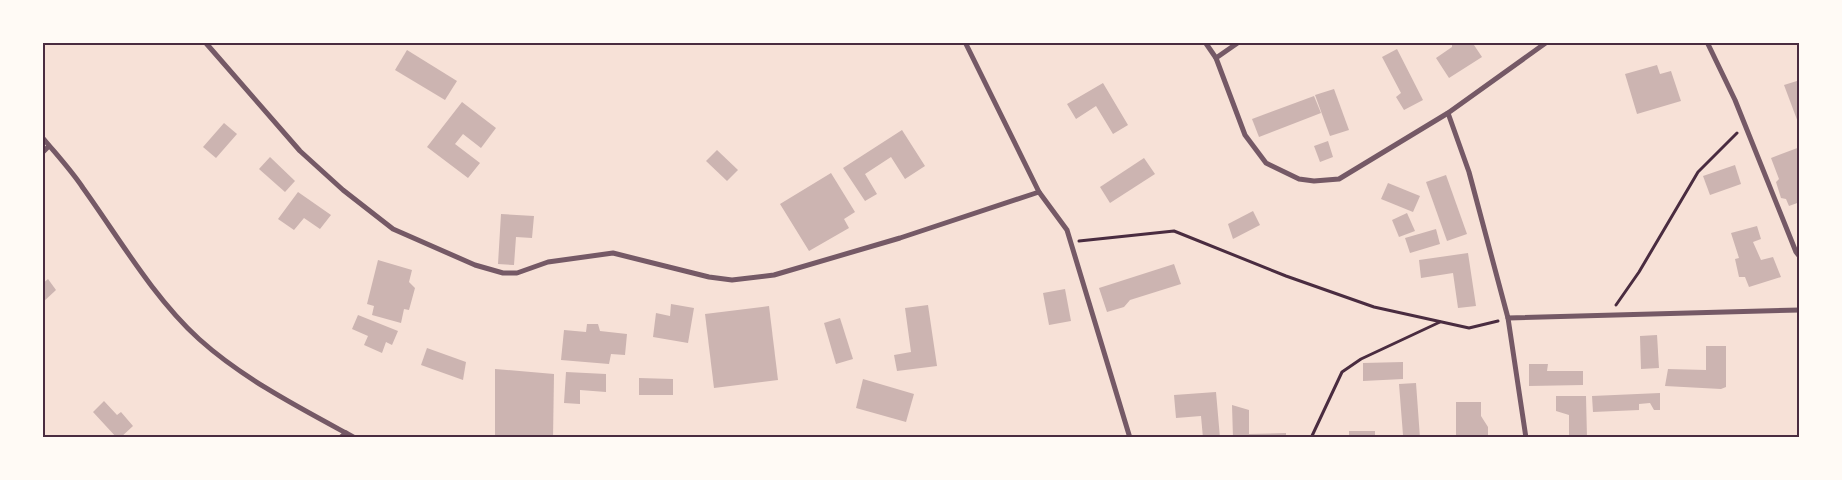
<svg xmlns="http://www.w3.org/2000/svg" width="1842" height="480" font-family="Bitter,serif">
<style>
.building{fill:#ccb4b1}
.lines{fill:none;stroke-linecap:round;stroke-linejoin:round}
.path{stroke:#4a2c40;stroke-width:3}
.minor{stroke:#755966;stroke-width:5}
.neatline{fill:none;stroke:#4a2c40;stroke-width:2}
</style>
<rect width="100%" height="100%" fill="#f7e1d7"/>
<g class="building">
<path d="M1452,42H1472L1482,57L1449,78L1436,58L1452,47Z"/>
<path d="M1397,49L1423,100L1404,110L1396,97L1401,93L1382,57Z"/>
<path d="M407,50L457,81L445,100L395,70Z"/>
<path d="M1657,65L1660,74L1671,71L1681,101L1637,114L1625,74Z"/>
<path d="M1800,80V125H1799L1784,85Z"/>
<path d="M1103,83L1128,125L1113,134L1096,106L1076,119L1067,104Z"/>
<path d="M1334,89L1349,130L1330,136L1315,95Z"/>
<path d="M1314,96L1321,113L1259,137L1252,119Z"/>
<path d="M462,102L496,128L481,148L463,134L455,144L480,163L468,178L427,147Z"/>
<path d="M224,123L237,134L216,158L203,147Z"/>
<path d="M902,130L925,166L905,179L891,157L865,174L877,194L865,201L843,168Z"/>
<path d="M1328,141L1333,157L1320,162L1314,146Z"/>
<path d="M1800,147V202L1789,206L1786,199L1781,198L1776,182L1779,179L1771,158Z"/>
<path d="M717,150L738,170L727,181L706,161Z"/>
<path d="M270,157L295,181L285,192L259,169Z"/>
<path d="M1144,158L1155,174L1110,203L1100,187Z"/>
<path d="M1735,165L1741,184L1710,195L1703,176Z"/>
<path d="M831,173L855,212L844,219L849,228L809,251L780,204Z"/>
<path d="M1446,175L1467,234L1447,241L1426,182Z"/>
<path d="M1388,183L1420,196L1413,212L1381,199Z"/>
<path d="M298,192L331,215L320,229L304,218L294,230L278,219Z"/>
<path d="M1253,211L1260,225L1233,239L1228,224Z"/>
<path d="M1407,213L1415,231L1399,237L1392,220Z"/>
<path d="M501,214L534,216L532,238L516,237L514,265L498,264Z"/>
<path d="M1757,226L1761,239L1753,242L1761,260L1773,257L1781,277L1749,287L1745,277H1739L1735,259L1739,258L1731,233Z"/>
<path d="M1436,229L1440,244L1410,253L1405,238Z"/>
<path d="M1468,253L1476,306L1458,308L1453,273L1421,278L1419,260Z"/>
<path d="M378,260L412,270L409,282L415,288L409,310L404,309L401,323L372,315L374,306L367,304Z"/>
<path d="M1174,264L1181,284L1130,300L1124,307L1107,312L1099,288Z"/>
<path d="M48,279L56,290L42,303V284Z"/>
<path d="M1065,289L1071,321L1049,325L1043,293Z"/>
<path d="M671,304L694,308L688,343L653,337L656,313L670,316Z"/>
<path d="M928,305L937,366L897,371L894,355L911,352L905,308Z"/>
<path d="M769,306L778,380L714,388L705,314Z"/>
<path d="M358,315L398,331L392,345L386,342L382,353L364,345L368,336L352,329Z"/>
<path d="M840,318L853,359L836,364L824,323Z"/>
<path d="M587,324H598L600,331L627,334L625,355L611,354L609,364L561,360L564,330L586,332Z"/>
<path d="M1657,335L1659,368L1641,369L1640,336Z"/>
<path d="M1706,346H1726V387L1721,389L1665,386L1668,369L1706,370Z"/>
<path d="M427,348L466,362L463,380L421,365Z"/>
<path d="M1403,362V379L1363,381V363Z"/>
<path d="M1529,364H1548L1547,371H1583V385L1529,386Z"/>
<path d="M495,369L554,374L553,438H495Z"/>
<path d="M566,372L606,374V392L580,390V404L564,403Z"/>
<path d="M639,378L673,379V395H639Z"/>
<path d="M863,379L914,394L906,422L856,408Z"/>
<path d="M1416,383L1420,438H1390V436L1403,435L1399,384Z"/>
<path d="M1216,392L1220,438H1203L1201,416L1176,418L1174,395Z"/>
<path d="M1660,393V410H1654L1650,403L1639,404V410L1593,412L1592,396Z"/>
<path d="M1556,396H1586L1587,438H1569V415L1556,411Z"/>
<path d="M104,401L117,415L121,412L133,426L120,438H117L93,412Z"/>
<path d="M1456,402H1481V416L1488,427V438H1456Z"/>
<path d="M1232,405L1249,410V434L1286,433V438H1233Z"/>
<rect x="1349" y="431" width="26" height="7"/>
</g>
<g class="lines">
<g class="path">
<path d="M1079,241L1174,231L1286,276L1374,307L1469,328L1498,321"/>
<path d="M1616,305L1639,272L1698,172L1737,133"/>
<path d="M1311,438L1342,372L1361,359L1440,322"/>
</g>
<g class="minor">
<path d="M205,42L300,151L343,190L393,229L475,265L503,273H517L548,262L613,253L709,277L732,280L774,275L900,238L1039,192"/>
<path d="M965,42L1039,192L1067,230L1130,438"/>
<path d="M1205,42L1216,58L1245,135L1266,163L1299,179L1314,181L1339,179L1448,113L1547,42"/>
<path d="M1707,42L1735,100L1796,252L1800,257"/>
<path d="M1216,58L1239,42"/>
<path d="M1448,113L1469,172L1508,318L1800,310"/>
<path d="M42,137C56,154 71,170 83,188C119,238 153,297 199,339C241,377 296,406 346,433"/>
<path d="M42,153L49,146"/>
<path d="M1508,318L1526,438"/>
<path d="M340,438L346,433L355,438"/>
</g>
</g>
<rect width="1842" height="480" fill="none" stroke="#fffaf5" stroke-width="88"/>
<rect x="44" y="44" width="1754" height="392" class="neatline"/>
</svg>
